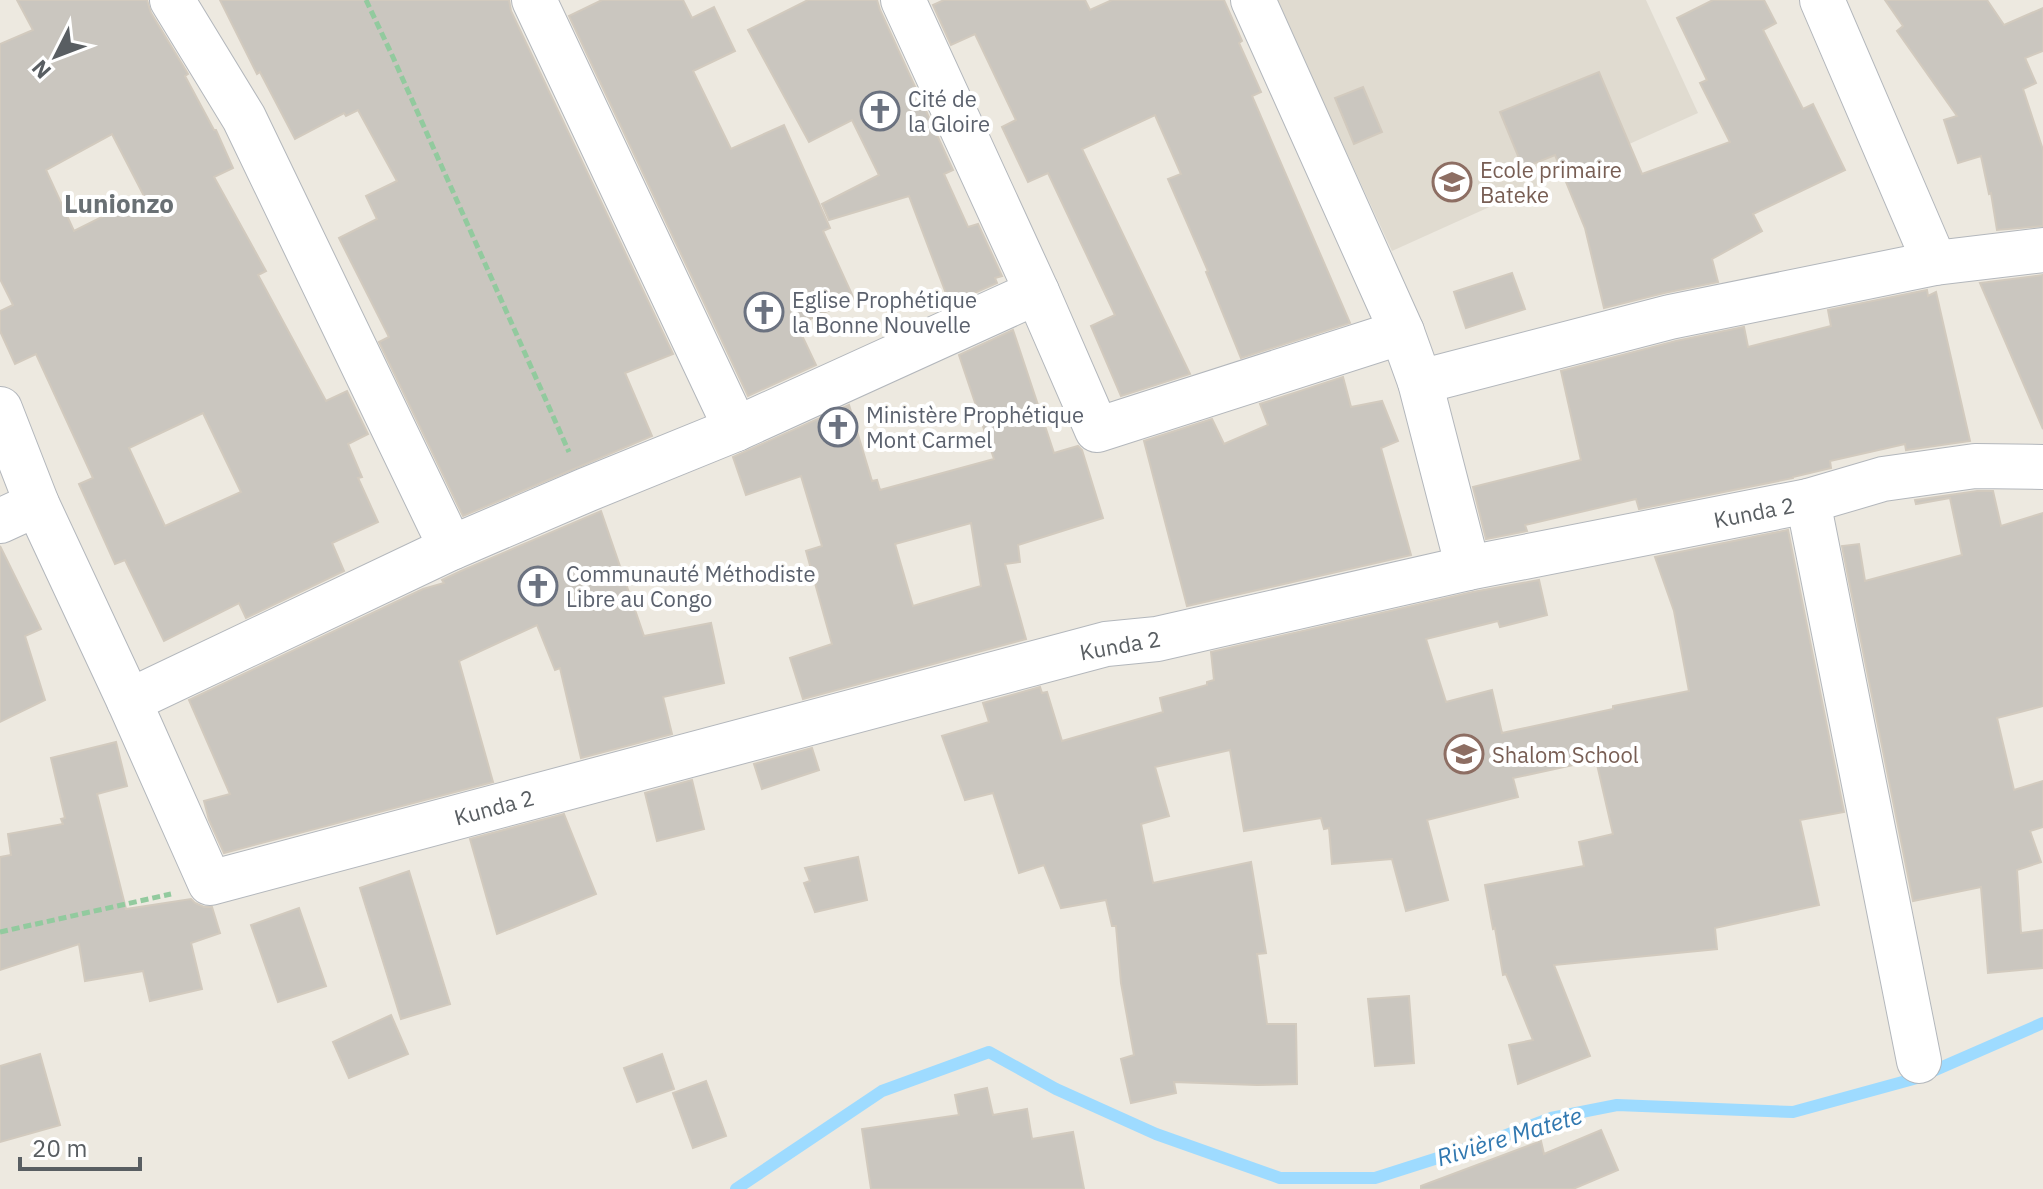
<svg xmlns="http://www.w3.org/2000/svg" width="2043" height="1189" font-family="'IBM Plex Sans',sans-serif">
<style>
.education{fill:#e0dbd0}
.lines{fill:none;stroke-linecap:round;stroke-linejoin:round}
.stream{stroke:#9edbff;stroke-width:12}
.building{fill:#cac6bf;stroke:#d2cabe;stroke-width:2;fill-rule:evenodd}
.minor-casing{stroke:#b3b7bc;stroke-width:46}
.path{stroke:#92ca9e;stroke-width:5;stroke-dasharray:8 4;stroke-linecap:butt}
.minor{stroke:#fff;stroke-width:44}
.labels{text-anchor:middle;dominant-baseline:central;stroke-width:8;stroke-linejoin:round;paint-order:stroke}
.worship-label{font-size:22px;fill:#5b616d;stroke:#fff;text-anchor:start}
.education-label{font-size:22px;fill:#785e54;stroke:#fff;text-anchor:start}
.street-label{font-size:22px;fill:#595e62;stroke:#fff}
.water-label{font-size:24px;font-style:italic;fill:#3178b0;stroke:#fff}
.quarter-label{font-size:26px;font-weight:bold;fill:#697074;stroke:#fff}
</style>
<rect width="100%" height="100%" fill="#ede9e0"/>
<path class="education" d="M1276,0H1646L1698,113L1392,251Z"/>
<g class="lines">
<path class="stream" d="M736,1189L882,1091L989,1052L1056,1089L1156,1134L1280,1178H1375L1488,1142L1551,1118L1617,1105L1793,1112L1917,1078L2043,1023"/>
</g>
<g class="building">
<path d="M17,0H147L151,13L188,74L185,76L214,130H216L233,168L214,177L266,271L258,275L326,401L347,391L368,434L348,444L362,477L358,478L378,522L332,543L344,571L246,618L239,603L164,641L125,560L115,564L79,484L93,478L36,354L15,364L0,331V311L13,305L0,279V44L33,30ZM112,134L144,196L74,231L46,170ZM203,413L241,492L165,526L129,448Z"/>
<path d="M220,0H509L511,11L673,354L625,373L652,436L463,516L379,342L389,337L339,238L377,219L366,196L397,181L358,110L346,116L344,113L295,139L260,72L257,74Z"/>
<path d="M602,0H683L692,18L714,7L735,51L693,71L731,149L784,125L830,228L823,231L854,299L797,325L816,365L748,396L569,16Z"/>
<path d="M808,0H877L880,10L953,170L944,174L968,227L978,224L1002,276L995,278L997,283L950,304L909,196L829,220L822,204L879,175L852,120L809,142L748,30Z"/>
<path d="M944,0H1085L1090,10L1112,0H1224L1242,41L1239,43L1261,92L1252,96L1350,323L1241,358L1206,272L1208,271L1168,179L1181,174L1155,115L1082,149L1190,374L1121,396L1091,326L1115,315L1048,173L1028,182L1002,127L1016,120L975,34L951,45L933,5Z"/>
<path d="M1713,0H1764L1776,23L1763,30L1803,109L1813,104L1845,170L1753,214L1762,231L1712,259L1718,282L1664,293L1604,308L1585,228L1555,155L1523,168L1500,112L1599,72L1642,174L1730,142L1700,83L1707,80L1677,18Z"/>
<path d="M1885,0H1987L2004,25L2043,8V51L2025,58L2036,83L2023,89L2043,150V226L1997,230L1991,193L1989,194L1981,156L1958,163L1944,120L1957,116L1897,31L1903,26Z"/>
<path d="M1363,87L1382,132L1354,144L1335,98Z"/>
<path d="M1512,273L1525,309L1466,328L1454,292Z"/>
<path d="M2043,275V429L1980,283Z"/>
<path d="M1927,290L1928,296L1936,292L1970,441L1906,450L1905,444L1830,461L1831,468L1793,477V478L1639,509L1636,499L1525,525L1527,531L1486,539L1473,487L1581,460L1561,371L1676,341L1744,327L1748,347L1831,326L1828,310Z"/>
<path d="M1013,330L1054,453L1078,446L1082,450L1103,518L1018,545L1020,562L1005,564L1026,639L803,699L790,658L832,644L806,551L822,546L801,476L746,495L733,457L849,405L872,481L877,480L880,490L994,459L959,355ZM971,523L981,586L913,606L895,544Z"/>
<path d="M1343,377L1351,407L1382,401L1398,441L1381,448L1411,555L1187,606L1144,441L1212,419L1224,444L1268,425L1260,404Z"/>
<path d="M1977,491H1993L2001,526L2043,513V706L1997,718L2014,790L2043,781V827L2030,831L2041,862L2017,870L2021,933L2043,930V968L1988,973L1981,887L1913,901L1842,546L1859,544L1865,581L1962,555L1950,498L1916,504L1915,500Z"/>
<path d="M601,511L644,636L711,623L724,683L663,697L672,734L581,758L560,668L555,670L537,625L459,661L493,782L224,853L209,820L204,801L230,794L189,700L423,589L444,583L442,580L461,571Z"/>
<path d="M1788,530L1844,812L1800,820L1819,905L1715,928L1717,949L1554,965L1590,1056L1518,1084L1509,1045L1533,1040L1506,974L1503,975L1495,928L1493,929L1485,885L1584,866L1579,842L1613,834L1596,760L1513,778L1518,797L1427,820L1448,900L1406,911L1392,859L1332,864L1329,828L1324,829L1321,818L1244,831L1230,750L1155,767L1169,816L1141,824L1153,883L1251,862L1266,953L1257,954L1267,1024H1296L1297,1084L1257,1085L1174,1082L1176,1093L1131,1103L1121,1059L1134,1055L1121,983L1116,926H1112L1106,900L1061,908L1044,865L1019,873L993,793L965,800L942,736L989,722L983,703L1040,687L1042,693L1047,692L1062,741L1163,712L1160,698L1207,685V682L1214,680L1211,652L1473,592L1539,580L1547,615L1500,627L1498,621L1426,639L1446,702L1492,690L1502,733L1613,709V706L1689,691L1674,611L1655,557Z"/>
<path d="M0,546L41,629L25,636L45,700L0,722Z"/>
<path d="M116,742L127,786L97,794L126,909L191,899L195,903L204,907H212L220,933L191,943L202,989L150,1001L143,971L85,981L79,944L0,970V857L11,855L8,834L63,824L61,819L65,818L51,758Z"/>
<path d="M812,748L819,770L762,789L754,764Z"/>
<path d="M692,780L704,829L657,841L645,793Z"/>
<path d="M564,814L596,894L497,934L470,839Z"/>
<path d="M858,857L867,900L815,912L804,883L810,881L805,868Z"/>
<path d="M409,871L450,1004L401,1019L360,888Z"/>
<path d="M299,908L326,986L278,1002L251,925Z"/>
<path d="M1409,996L1414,1063L1375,1066L1368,999Z"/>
<path d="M391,1015L408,1054L349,1078L333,1042Z"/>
<path d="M40,1054L60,1125L0,1142V1066Z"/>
<path d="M662,1054L674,1089L637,1102L624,1068Z"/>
<path d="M706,1081L726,1136L693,1148L673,1093Z"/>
<path d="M987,1088L993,1115L1027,1109L1032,1139L1073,1132L1084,1189H871L862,1129L959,1115L955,1095Z"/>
<path d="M1601,1130L1618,1170L1573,1189H1421V1186L1541,1141L1544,1154Z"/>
</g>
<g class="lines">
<g class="minor-casing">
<g id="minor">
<path d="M172,0L244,118L451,548"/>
<path d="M534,0L736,429"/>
<path d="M903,0L1037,292L1097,430L1402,332"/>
<path d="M1253,0L1402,332L1420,382L1468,568"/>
<path d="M1822,0L1935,263"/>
<path d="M1420,382L1670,317L1935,263L2043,250"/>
<path d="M0,409L37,504L129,701L210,883L1106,644L1157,639L1468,568L1808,501L1883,479L1975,466L2043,467"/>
<path d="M1808,501L1919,1061"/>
<path d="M0,521L37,504"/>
<path d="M129,701L451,548L586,490L736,429L1037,292"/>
</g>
</g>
<g class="path">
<path d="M366,0L392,55L569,452"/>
<path d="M0,932L171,894"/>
</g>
<use href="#minor" class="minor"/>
</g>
<defs>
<g id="church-ring" transform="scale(2)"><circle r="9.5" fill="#fff" stroke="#6b7280" stroke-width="1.5"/><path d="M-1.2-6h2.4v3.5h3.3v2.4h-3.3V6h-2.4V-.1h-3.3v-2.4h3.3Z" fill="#6b7280"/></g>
<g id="school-ring" transform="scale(2)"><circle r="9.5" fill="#fff" stroke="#8d6e63" stroke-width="1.5"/><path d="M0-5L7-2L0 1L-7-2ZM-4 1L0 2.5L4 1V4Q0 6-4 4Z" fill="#8d6e63"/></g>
</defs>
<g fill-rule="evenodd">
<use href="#church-ring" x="880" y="111"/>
<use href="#school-ring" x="1452" y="182"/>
<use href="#church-ring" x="764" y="312"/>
<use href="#church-ring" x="838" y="427"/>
<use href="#church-ring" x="538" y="586"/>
<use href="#school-ring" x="1464" y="754"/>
</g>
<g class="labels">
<g class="worship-label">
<text x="908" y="98">Cité de<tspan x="908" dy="25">la Gloire</tspan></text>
<text x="792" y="299">Eglise Prophétique<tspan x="792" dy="25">la Bonne Nouvelle</tspan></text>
<text x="866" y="414">Ministère Prophétique<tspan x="866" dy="25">Mont Carmel</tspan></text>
<text x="566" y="573">Communauté Méthodiste<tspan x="566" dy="25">Libre au Congo</tspan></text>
</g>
<g class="education-label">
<text x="1480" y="169">Ecole primaire<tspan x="1480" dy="25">Bateke</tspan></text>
<text x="1492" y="754">Shalom School</text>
</g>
<g class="street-label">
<text transform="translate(1754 512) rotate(-11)">Kunda 2</text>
<text transform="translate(1120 645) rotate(-10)">Kunda 2</text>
<text transform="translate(494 807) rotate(-15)">Kunda 2</text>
</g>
<g class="water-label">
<text transform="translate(1509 1136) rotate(-17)">Rivière Matete</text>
</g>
<g class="quarter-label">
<text x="119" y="203">Lunionzo</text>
</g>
</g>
<g transform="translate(56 56) rotate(228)" stroke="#ffffff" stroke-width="6" paint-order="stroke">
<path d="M0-6L14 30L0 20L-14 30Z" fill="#595e62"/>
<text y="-12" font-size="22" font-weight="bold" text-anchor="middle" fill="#595e62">N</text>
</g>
<path d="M20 1157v12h120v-12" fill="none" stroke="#595e62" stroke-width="4"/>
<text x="32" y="1157" font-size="24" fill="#595e62" stroke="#ffffff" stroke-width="6" paint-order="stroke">20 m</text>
</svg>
